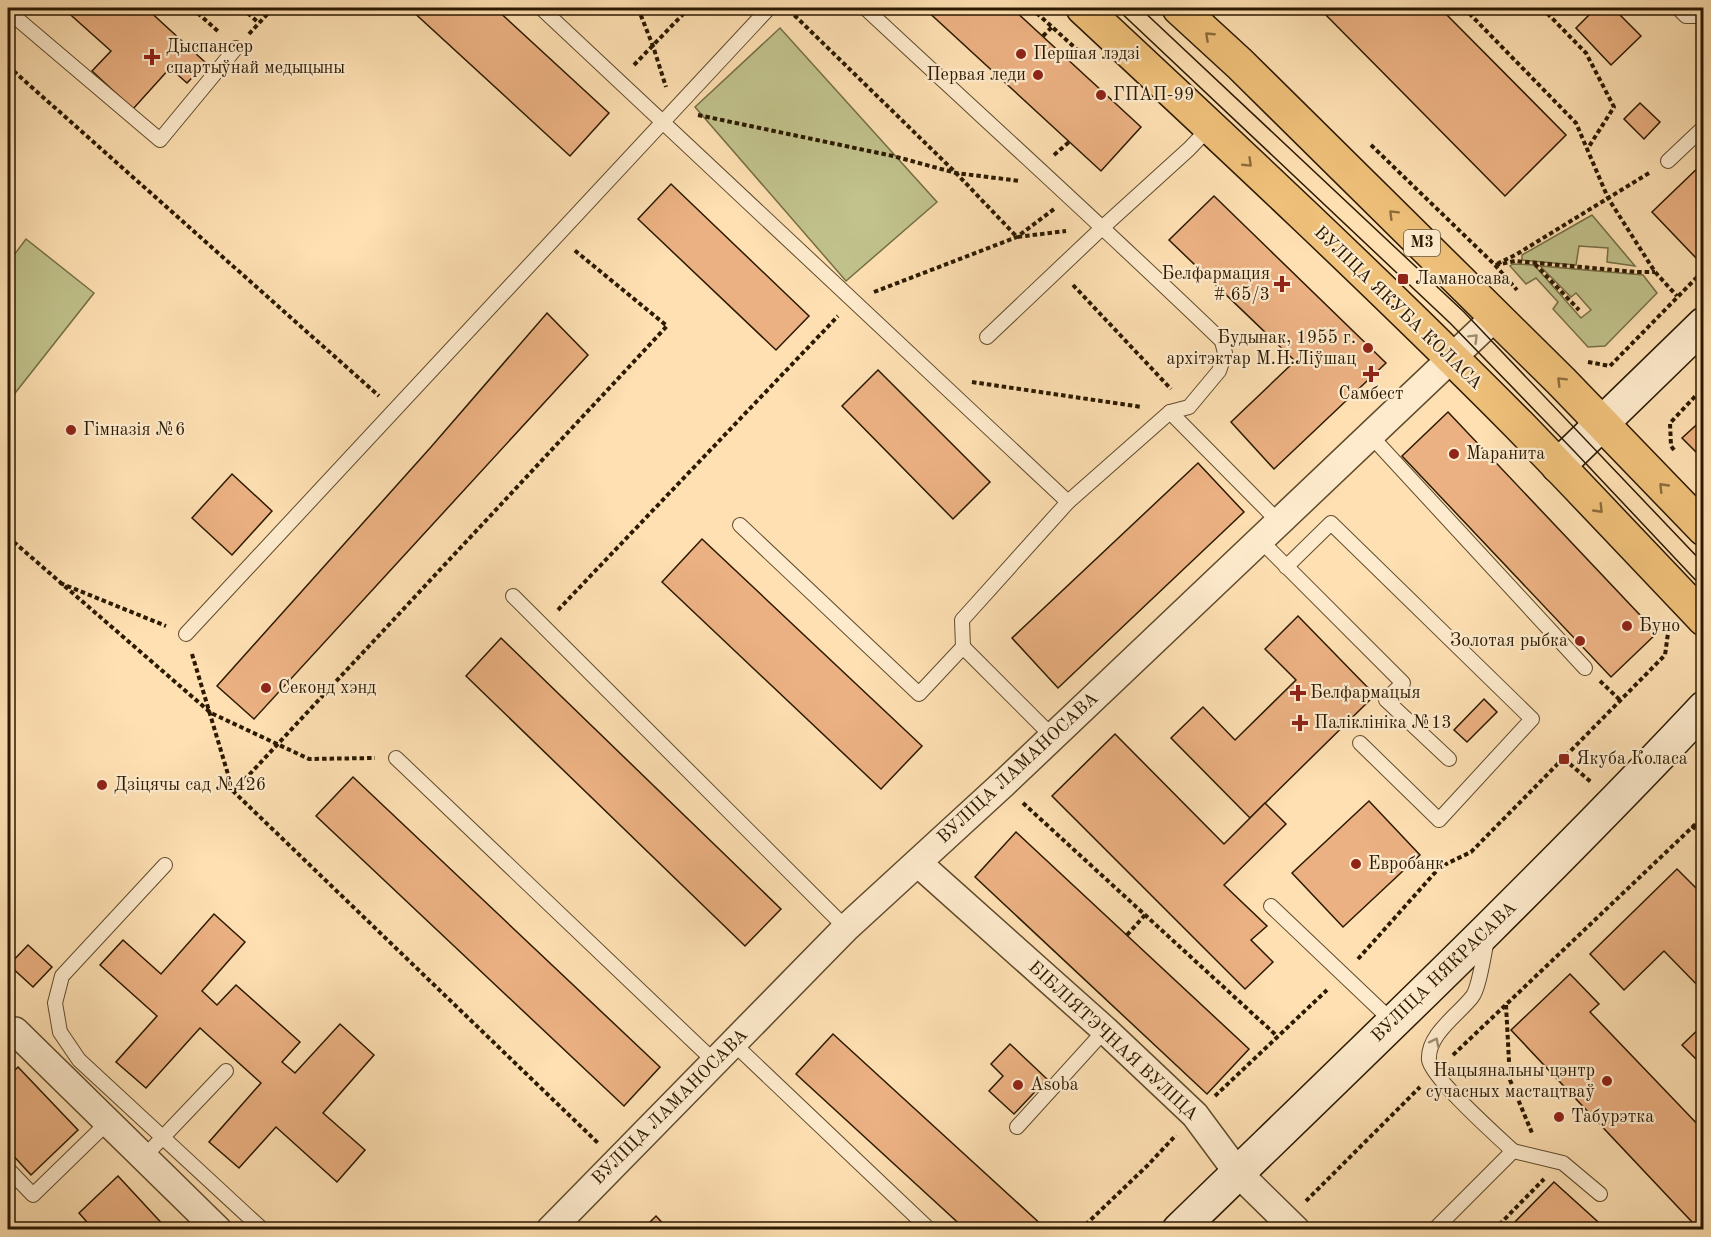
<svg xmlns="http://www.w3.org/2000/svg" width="1711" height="1237" font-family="'Old Standard TT',serif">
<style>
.green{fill:#c1c28c;stroke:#766e46;stroke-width:1.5}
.building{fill:#ecb182;stroke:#2b1900;stroke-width:1.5}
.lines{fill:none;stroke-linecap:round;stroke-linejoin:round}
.lane-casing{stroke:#604b2c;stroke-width:16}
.street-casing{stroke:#604b2c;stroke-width:30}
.secondary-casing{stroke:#2b1900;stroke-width:36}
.primary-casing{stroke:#2b1900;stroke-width:36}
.path{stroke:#2b1900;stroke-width:4;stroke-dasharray:4.5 3;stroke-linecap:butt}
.lane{stroke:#feebcd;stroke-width:14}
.street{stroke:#feebcd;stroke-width:27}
.secondary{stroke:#feebcd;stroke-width:33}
.primary{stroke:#efc079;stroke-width:33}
.tram{stroke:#2b1900;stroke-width:1.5}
.oneway{stroke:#8d6c3c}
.oneway2{stroke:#9f8c71}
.poi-dot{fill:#8f2418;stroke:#feebcd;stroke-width:2}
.labels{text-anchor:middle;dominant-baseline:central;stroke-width:4.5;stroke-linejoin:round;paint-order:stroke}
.shield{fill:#feebcd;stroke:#6a583e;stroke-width:1.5}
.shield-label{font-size:16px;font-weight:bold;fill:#2b1900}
.poi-label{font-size:18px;fill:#2b1900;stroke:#feebcd;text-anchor:start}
.street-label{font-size:18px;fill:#2b1900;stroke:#feebcd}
</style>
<rect width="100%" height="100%" fill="#fee0b2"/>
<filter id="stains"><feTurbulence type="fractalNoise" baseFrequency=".00333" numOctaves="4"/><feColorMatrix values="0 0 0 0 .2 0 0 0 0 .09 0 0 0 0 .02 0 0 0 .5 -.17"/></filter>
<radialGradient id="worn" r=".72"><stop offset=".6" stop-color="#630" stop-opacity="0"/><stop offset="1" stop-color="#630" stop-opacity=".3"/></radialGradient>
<g class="green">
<path d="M780,28L937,202L846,281L695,107Z"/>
<path d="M1592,215L1635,266L1607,262L1608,248L1579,246L1576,265L1522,260V255Z"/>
<path d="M26,239L94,293L8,402V263Z"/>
<path d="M1513,264L1534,265L1581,318L1591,310L1576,293L1571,297L1540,266L1643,275L1657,293L1605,346L1588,347L1553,309L1558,302L1536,278L1526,284L1510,266Z"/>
</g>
<g class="building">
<path d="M63,8H146L206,63L187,83L170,68L133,109L92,71L111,51Z"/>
<path d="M409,8H495L609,113L570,156Z"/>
<path d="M924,8H1012L1141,127L1101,171Z"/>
<path d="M1319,8H1440L1566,135L1505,196Z"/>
<path d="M1596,8H1613L1641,36L1611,65L1576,28Z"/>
<path d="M1640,103L1660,122L1644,139L1624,119Z"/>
<path d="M1704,162V250L1696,258L1652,212Z"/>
<path d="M671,184L809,316L776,350L638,219Z"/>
<path d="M1214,196L1386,363L1274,469L1231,422L1295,361L1169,240Z"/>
<path d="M547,313L588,355L254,719L217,686L431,447Z"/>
<path d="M878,370L990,482L953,519L842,406Z"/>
<path d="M1448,412L1657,633L1611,677L1402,456Z"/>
<path d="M1704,418V460L1682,438Z"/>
<path d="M1198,463L1244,512L1058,688L1012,638Z"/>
<path d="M232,474L272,511L232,555L192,518Z"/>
<path d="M702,539L922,746L881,789L662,582Z"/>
<path d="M1298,616L1375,695L1250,818L1171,738L1203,707L1235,740L1296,680L1265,649Z"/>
<path d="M501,638L781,909L745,946L466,676Z"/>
<path d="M1484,699L1497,712L1467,742L1454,730Z"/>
<path d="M1115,734L1224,844L1265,803L1286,824L1224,885L1267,926L1251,940L1273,962L1245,989L1052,796Z"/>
<path d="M353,777L660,1067L624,1106L316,816Z"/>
<path d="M1369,801L1420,855L1343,927L1292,873Z"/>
<path d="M1016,832L1249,1049L1207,1094L975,877Z"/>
<path d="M1677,869L1704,896V992L1664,951L1624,990L1590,954Z"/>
<path d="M214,914L245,942L202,991L217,1005L236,985L300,1042L282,1062L295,1073L340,1024L374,1055L323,1113L365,1150L337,1182L276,1127L239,1168L209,1142L261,1083L200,1028L146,1088L116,1062L157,1016L100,965L123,940L161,974Z"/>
<path d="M28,945L52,967L33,987L9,965Z"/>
<path d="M1570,974L1599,1004L1590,1012L1704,1131V1230H1684L1692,1222L1511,1030Z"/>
<path d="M1704,1024V1067L1682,1045Z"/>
<path d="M833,1034L1044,1227L1042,1230H966L796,1074Z"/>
<path d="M1010,1044L1047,1079L1014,1114L989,1091L1003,1076L991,1064Z"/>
<path d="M18,1067L78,1130L31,1175L8,1150V1077Z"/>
<path d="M118,1176L168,1230H94L79,1213Z"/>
<path d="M1554,1182L1607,1230H1507Z"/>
<path d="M656,1216L669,1230H642Z"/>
</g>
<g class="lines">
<g class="lane-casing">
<g id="lane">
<path d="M541,8L1068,502"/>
<path d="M1678,8L1686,16H1704"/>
<path d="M8,11L160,140L236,48"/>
<path d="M1668,161L1704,127"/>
<path d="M987,337L1103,227L1189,149L1210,127"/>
<path d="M1170,412L1279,522"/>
<path d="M1371,436L1585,668"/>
<path d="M740,525L919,694L963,647L962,620L1068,502L1170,412L1189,407L1219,371L1225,353L1222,341C1105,228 984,119 865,8"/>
<path d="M1260,540L1403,683L1386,700L1449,759"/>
<path d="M1286,567L1331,523L1532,719L1439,820L1360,743"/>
<path d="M513,596L846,928"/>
<path d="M186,634L769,8"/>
<path d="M963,647L1052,736"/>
<path d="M396,758L714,1061"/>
<path d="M165,865L62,976L55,1003L60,1032L79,1060L263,1230"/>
<path d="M1271,906L1392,1021"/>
<path d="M733,1043L930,1230"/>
<path d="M1017,1127L1105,1030"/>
<path d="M1513,1151L1563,1163L1600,1194"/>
<path d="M143,1158L226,1071"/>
<path d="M8,1169L33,1195L107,1123"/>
<path d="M1434,1230L1513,1151C1497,1136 1431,1077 1429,1060C1427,1035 1458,1015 1472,997C1479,989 1484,953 1487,940"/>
</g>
</g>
<g class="street-casing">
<g id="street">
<path d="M918,863L1105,1030L1195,1115L1238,1173L1296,1230"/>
<path d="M15,1031L218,1230"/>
<path d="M550,1230L846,928L1003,784L1496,316"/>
</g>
</g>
<g class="secondary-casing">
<g id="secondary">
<path d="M1558,466L1704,324"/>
<path d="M1179,1230C1356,1058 1535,888 1704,708"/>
</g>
</g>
<g class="primary-casing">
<g id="primary">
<path d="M1083,8C1230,145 1377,282 1519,425C1581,489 1642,554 1704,619"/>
<path d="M1179,8L1240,64L1561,381L1704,529"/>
</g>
</g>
<g class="path">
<path d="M192,8L220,33"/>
<path d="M242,8L259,23"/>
<path d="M638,8L653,46L666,87"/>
<path d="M1031,8L1082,54"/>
<path d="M1464,8L1576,123L1608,198L1655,272L1677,296"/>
<path d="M1542,8L1586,53L1614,107L1588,148"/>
<path d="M789,10L956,173L1017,237L1066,231"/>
<path d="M249,34L273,8"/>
<path d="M1043,36L1052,27"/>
<path d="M634,65L689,8"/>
<path d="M8,66L379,396"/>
<path d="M698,115L893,156L956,173L1020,181"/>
<path d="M1371,145L1495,265L1517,290"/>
<path d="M1054,155L1069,142"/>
<path d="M1649,173L1517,254L1495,265L1515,261L1636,272H1655"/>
<path d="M1535,264L1579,310"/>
<path d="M1073,285L1171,389"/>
<path d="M874,292L1017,237L1054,209"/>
<path d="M1588,362L1610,366L1704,270"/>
<path d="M972,382L1142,407"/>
<path d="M1674,450L1671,446L1670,423L1704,387"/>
<path d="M8,537L211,713L309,759L375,758"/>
<path d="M60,583L166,626"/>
<path d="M558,610L838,316"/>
<path d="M192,654L233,791L598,1143"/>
<path d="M1600,681L1621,701"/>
<path d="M1564,759L1591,782"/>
<path d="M234,791L667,326L573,249"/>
<path d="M1023,803L1277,1036"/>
<path d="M1692,826L1704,836"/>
<path d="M1693,826L1704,824"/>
<path d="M1127,935L1145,915"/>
<path d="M1358,959L1440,867L1471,852L1665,655L1669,626"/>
<path d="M1506,1005L1510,1080L1532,1133"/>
<path d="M1453,1055L1704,816"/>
<path d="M1215,1096L1327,990"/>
<path d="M1306,1201L1420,1087"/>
<path d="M1323,1223L1330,1230"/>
<path d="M1080,1230L1148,1165L1176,1135"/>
<path d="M1494,1230L1544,1179"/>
</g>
<use href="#lane" class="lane"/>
<use href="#street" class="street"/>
<use href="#secondary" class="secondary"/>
<use href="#primary" class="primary"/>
<g class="tram">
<path d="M1116,8L1451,324L1574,451L1704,589"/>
<path d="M1140,8L1464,312L1704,564"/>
</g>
</g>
<defs><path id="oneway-chevron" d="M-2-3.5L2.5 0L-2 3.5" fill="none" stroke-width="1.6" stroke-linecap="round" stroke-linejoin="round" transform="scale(1.5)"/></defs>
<g class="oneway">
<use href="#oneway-chevron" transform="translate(1209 36) rotate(-137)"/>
<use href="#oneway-chevron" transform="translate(1248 163) rotate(44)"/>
<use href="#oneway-chevron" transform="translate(1393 214) rotate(-135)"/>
<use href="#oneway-chevron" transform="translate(1561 381) rotate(-135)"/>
<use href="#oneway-chevron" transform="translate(1663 487) rotate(-134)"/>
<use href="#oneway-chevron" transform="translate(1599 509) rotate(46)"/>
</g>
<g class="oneway2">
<use href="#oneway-chevron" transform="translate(1474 338) rotate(-45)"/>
<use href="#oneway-chevron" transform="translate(1435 1042) rotate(-63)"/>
</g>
<g class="poi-dot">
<circle cx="1021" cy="54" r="6"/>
<path d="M149 48h6v6h6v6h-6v6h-6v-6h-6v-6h6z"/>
<circle cx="1038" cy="75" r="6"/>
<circle cx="1101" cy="95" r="6"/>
<rect x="1397" y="273" width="12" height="12" rx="3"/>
<path d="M1279 275h6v6h6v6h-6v6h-6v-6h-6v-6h6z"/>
<circle cx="1368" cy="348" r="6"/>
<path d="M1368 365h6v6h6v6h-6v6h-6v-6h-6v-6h6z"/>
<circle cx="71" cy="430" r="6"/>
<circle cx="1454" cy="454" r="6"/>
<circle cx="1627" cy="626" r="6"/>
<circle cx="1580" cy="641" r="6"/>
<circle cx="266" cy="688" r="6"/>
<path d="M1295 684h6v6h6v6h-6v6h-6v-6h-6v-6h6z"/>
<path d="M1297 714h6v6h6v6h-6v6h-6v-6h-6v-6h6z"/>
<rect x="1558" y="753" width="12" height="12" rx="3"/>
<circle cx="102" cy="785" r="6"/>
<circle cx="1356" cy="864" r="6"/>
<circle cx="1607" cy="1081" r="6"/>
<circle cx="1018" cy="1085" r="6"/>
<circle cx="1559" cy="1117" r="6"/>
</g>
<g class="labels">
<rect class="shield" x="1404" y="230" width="36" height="26" rx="4.5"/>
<g class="shield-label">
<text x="1422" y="243">М3</text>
</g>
<g class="poi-label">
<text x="166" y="47">Дыспансер<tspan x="166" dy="21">спартыўнай медыцыны</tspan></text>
<text x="1033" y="54">Першая лэдзі</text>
<text x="1026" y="75" text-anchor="end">Первая леди</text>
<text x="1113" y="95">ГПАП-99</text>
<text x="1270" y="274" text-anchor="end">Белфармация<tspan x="1270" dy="21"># 65/3</tspan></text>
<text x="1415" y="279">Ламаносава</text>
<text x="1356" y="338" text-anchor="end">Будынак, 1955 г.<tspan x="1356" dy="21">архітэктар М.Н.Ліўшац</tspan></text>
<text x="1371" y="394" text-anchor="middle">Самбест</text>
<text x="83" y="430">Гімназія №6</text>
<text x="1466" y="454">Маранита</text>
<text x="1639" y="626">Буно</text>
<text x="1568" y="641" text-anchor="end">Золотая рыбка</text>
<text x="278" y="688">Секонд хэнд</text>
<text x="1310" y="693">Белфармацыя</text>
<text x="1314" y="723">Паліклініка №13</text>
<text x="1576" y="759">Якуба Коласа</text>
<text x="114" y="785">Дзіцячы сад №426</text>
<text x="1368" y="864">Евробанк</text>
<text x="1595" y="1071" text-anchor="end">Нацыянальны цэнтр<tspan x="1595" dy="21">сучасных мастацтваў</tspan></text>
<text x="1030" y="1085">Asoba</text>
<text x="1571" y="1117">Табурэтка</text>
</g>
<g class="street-label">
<text transform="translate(1398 308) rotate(44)">ВУЛІЦА ЯКУБА КОЛАСА</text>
<text transform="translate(1018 768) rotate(-43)">ВУЛІЦА ЛАМАНОСАВА</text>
<text transform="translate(1444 972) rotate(-44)">ВУЛІЦА НЯКРАСАВА</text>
<text transform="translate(1113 1041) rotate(43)">БІБЛІЯТЭЧНАЯ ВУЛІЦА</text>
<text transform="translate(670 1107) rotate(-45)">ВУЛІЦА ЛАМАНОСАВА</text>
</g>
</g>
<rect width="1711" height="1237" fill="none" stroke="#fee0b2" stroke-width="30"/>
<rect x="9" y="9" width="1693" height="1219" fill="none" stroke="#2b1900" stroke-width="3"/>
<rect x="15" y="15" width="1681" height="1207" fill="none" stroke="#2b1900" stroke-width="1.5"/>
<rect width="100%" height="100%" filter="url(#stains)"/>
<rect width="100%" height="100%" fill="url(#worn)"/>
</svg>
